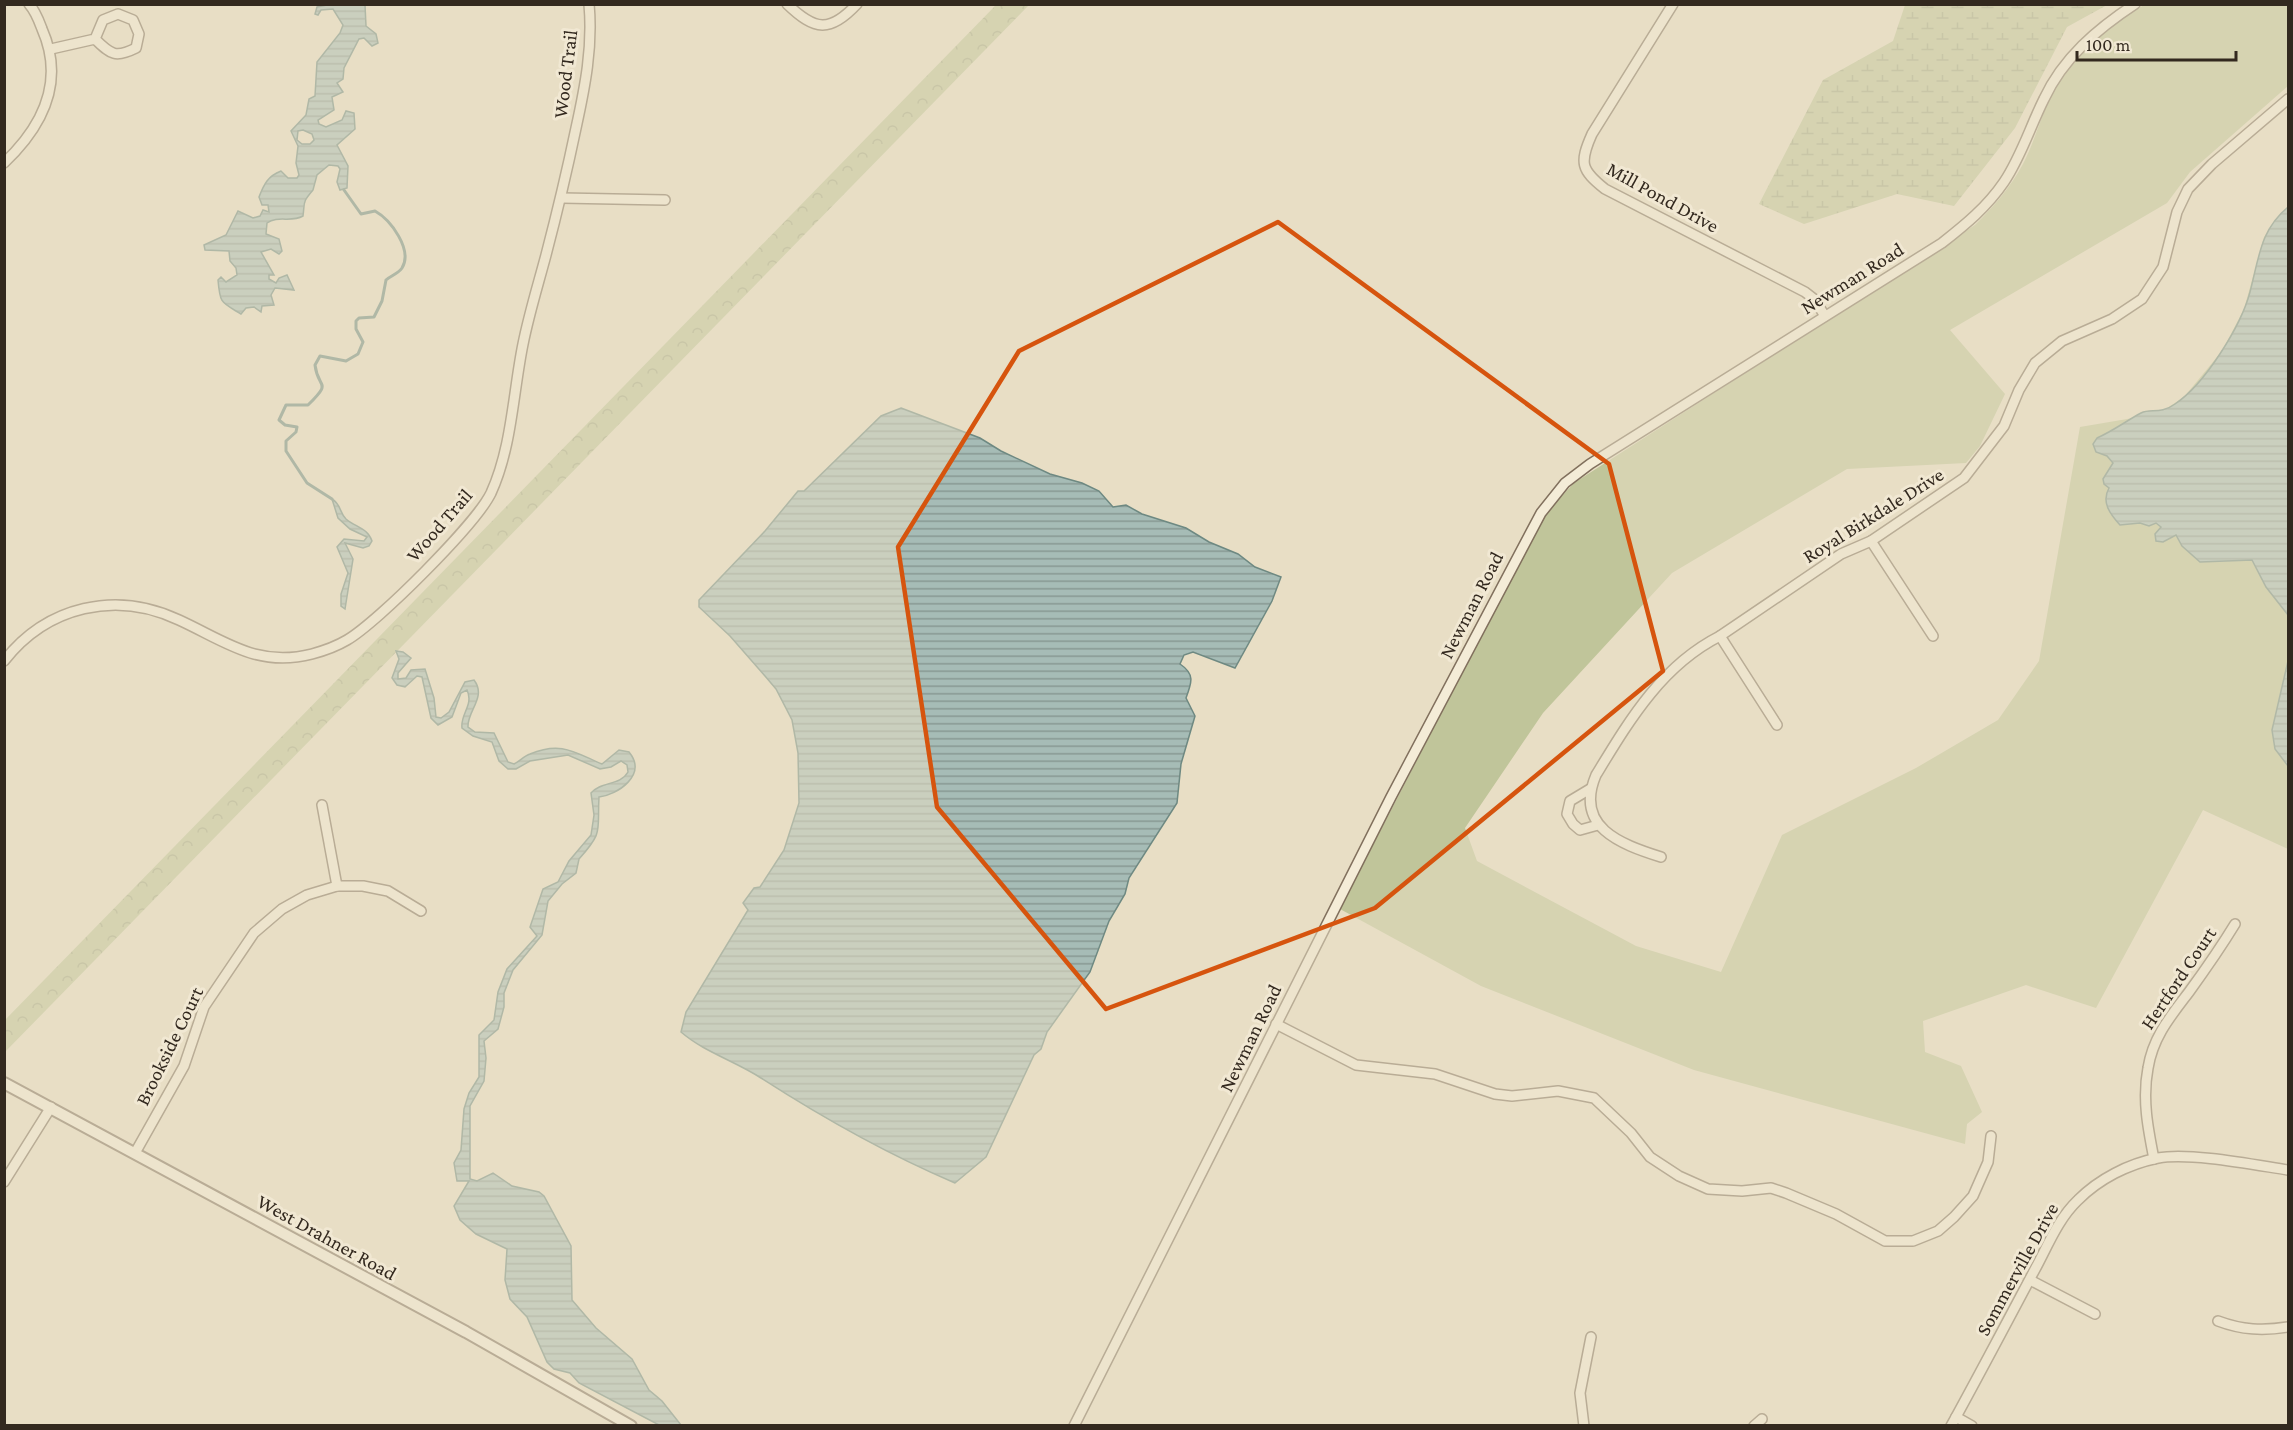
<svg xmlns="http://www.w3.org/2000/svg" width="2293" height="1430" font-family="'Crimson Pro',serif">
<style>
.grass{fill:#c0c59a}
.forest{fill:url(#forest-crowns)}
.wetland{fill:url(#wetland-marsh)}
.water{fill:url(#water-rules);stroke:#6e8982;stroke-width:1.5;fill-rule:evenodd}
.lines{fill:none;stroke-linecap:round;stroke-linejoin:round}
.stream{stroke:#6e8982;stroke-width:3}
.minor-casing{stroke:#81705d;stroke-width:12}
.tertiary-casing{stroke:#81705d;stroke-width:14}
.minor{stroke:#f4ecd7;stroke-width:9}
.tertiary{stroke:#f4ecd7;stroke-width:10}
.marked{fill:none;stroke:#d6540e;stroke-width:4.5;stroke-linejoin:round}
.labels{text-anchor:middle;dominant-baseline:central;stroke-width:6;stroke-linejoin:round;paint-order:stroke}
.street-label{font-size:20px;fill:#33291f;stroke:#f1e8d3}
</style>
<defs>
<pattern id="forest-crowns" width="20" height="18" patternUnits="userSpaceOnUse" patternTransform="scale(1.5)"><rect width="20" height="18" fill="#c0c59a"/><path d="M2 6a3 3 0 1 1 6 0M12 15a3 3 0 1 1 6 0" fill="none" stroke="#a5a984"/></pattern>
<pattern id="wetland-marsh" width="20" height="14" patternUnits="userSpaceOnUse" patternTransform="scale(1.5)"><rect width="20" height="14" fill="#c0c59a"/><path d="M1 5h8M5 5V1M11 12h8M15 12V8" fill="none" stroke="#a5a984"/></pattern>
<pattern id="water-rules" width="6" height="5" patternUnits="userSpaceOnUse" patternTransform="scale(1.5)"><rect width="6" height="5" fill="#a6bcb6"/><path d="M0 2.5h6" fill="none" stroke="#889993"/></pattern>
</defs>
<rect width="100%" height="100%" fill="#e8dec5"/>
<path class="grass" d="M2144,5H2288V86L2190,172L2167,203L1950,330L2005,394L1980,446L1966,463L1847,469L1672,573L1543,713L1465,828L1477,861L1636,946L1721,972L1782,835L1916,768L1998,720L2039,661L2080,427L2133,418L2145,412H2161L2184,397L2222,351L2244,309L2264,237L2275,220L2288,207V849L2203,810L2096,1008L2026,985L1923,1021L1925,1052L1961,1066L1982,1112L1967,1124L1965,1144L1694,1070L1481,986L1340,909L1529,543L1547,512L1574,483L1975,225C1994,206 2010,188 2023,164C2037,137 2043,106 2060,80C2081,48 2110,24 2144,5Z"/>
<path class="forest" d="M996,5H1029L5,1052V1020Z"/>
<path class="wetland" d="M1905,5H2107L2067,27L2015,128L1954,206L1897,194L1804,224L1759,204L1823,80L1893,41Z"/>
<g class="water">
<path d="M327,5H365L366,26L376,34L378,43L372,46L364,38L359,39L344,68L343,79L337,83L343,92L332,97L334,110L318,120L319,124L326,127L342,120L346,111L354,113L355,129L337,145L348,166L347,188L340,190L337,182L340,169L338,166L329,165L317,175L313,190C302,203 305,201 303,216C291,223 278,215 267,223L266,234L279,239L282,251L279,254L271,249L261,252L274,275H269V279L276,283L279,278L287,275L294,290L275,288L271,295L274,305L262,306L261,312L254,307L246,308L241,314C221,302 220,304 218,280L221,277L226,282L237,275L236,268L230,261L229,251L205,250L204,245L226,235L238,211L253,218L260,216L263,210L269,212L268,205H262L259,197C264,184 268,176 281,171L288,178H297L299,175L296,163L298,146L291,131L306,115L309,99L315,96L317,62L340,33L343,25L333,9L321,10L318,15L315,14L317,7ZM303,130L312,134L314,140L310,144H302L297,140L298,131Z"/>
<path d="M2288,207V615L2266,587L2252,560L2200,562L2182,546L2176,535L2163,542L2156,541L2155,534L2161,527L2156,523L2149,526L2140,523L2120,525C2110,514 2101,502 2109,488L2104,484L2103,479L2113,463L2107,456L2096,452L2093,444L2097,438C2113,431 2126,421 2141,413C2151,408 2160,415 2175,404C2205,384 2241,326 2250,292C2259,258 2260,230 2288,207Z"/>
<path d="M901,408L980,438L1001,451L1050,474L1082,483L1099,491L1113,507L1126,505L1142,514L1186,528L1209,542L1238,554L1255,567L1281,577L1272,601L1235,668L1193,652L1184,655L1180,664C1195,674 1192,682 1186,698L1195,716L1181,764L1177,803L1129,878L1125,894L1109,921L1090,972L1047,1032L1041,1049L1034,1055L986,1157L955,1183C887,1154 823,1118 761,1078C735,1061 704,1052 681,1032L686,1012L748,910L743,903L754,888L760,887L784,850L799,803L798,753L792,720L776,689L765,676L730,636L699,607V600L765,531L798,491H804L881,416Z"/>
<path d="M332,499C341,504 339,512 346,519C355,527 368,528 372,541L369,546L363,548L345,543L353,559L345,609L341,606V594L348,573L337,547L344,539L364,541L367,537L350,529L338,518Z"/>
<path d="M396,651L403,652L411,658L398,673V679L406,678L411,670L425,669L434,698L436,717L441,718L449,712L465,682L474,680C487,697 467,711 468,727L475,732L494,733L508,762L514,764C520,761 524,756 530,754C561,741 574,752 602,764L619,750L629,752C648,775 617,795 599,797C597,832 604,831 579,859L576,873L562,884L548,901L542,935L513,970L504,993V1007L498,1029L484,1041L486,1058L484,1081L470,1106V1179L477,1181L493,1173L512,1186L539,1192L544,1196L571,1246L572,1300L596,1328L632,1359L649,1390L662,1401L681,1425H659L579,1383L570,1373L554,1369L547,1362L527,1317L510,1299L505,1280L507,1249L476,1234L460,1220L454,1206L469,1181H457L454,1163L461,1150L464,1109L469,1093L479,1077V1035L494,1020L498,992L507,969L537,936L530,927L543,889L558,882L569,861L591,835L594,815L591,793C601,781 620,786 628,772L627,765L621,761L611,767L600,769L568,755L530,761L516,769H508L499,761L492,742L473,736L462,728C460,714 474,705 467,690L461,693L452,717L438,725L431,718L422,677L417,676L405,687L397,685L392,678L399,659Z"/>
<path d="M2288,661V766L2275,749L2272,730Z"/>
</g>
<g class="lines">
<path class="stream" d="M332,499L307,483L286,451V441L296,432L297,427L285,425L279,420L286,405H308C333,380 318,390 315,365L320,356L346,361L358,354L363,342L356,329V321L359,318L374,317L382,301L386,280C390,276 398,274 402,268C413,250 391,220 375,211L361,214L344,190"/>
<g class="minor-casing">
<g id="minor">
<path d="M787,4C815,31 830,33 857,4"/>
<path d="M1673,4L1592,134C1579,163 1581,170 1605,189L1805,292L1814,299L1825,316"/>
<path d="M51,49L95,39C111,55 116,58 136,48L139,34L133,20L118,14L103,20L95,39"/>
<path d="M4,163C43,126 65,81 42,29C39,21 36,12 29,4"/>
<path d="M562,198L665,200"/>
<path d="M1871,541L1933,636"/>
<path d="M1720,636L1777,725"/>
<path d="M4,661C47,606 116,590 179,620C225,641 257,668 312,654C323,651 337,646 347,640C378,622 476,524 491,493C512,447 513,393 523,344C529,314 538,285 546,255C557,213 567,171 576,128C585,87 593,47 589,4"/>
<path d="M1590,789L1570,801L1567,814L1573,824L1580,830L1598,825"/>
<path d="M322,805L337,886"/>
<path d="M1661,857C1620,844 1574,827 1596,775C1629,721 1661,666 1720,636L1841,554L1871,541L1964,478L2004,426L2019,390L2035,363L2062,341L2112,319L2142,299L2163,267L2177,212L2188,189L2212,164L2288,99"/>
<path d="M1276,1024L1356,1065L1435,1074L1495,1094L1512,1096L1558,1091L1594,1098L1631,1133L1650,1157L1679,1176L1708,1189L1742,1191L1771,1188L1786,1193L1836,1214L1885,1241H1913L1938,1231L1954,1217L1973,1196L1988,1162L1991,1136"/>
<path d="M135,1153L184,1066L204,1007L254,933L282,909L307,895L337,886H363L388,891L421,911"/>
<path d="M2154,1159C2148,1129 2142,1099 2148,1068C2153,1037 2170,1017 2189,992C2205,970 2221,947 2235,924"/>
<path d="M4,1182L51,1107"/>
<path d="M2030,1280L2095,1314"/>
<path d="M2218,1321C2242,1330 2263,1331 2288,1327"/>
<path d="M1956,1417L1972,1426"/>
<path d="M1074,1426L1391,797L1541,513L1565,483L1590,464L1942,243C1965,225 1987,207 2004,182C2021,157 2030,127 2044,99C2063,58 2097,29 2135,4"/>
<path d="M1584,1426L1580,1393L1591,1337"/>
<path d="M1754,1426L1762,1419"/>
<path d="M1951,1426C1979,1375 2006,1324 2033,1273C2047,1248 2057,1220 2078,1200C2099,1179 2128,1164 2158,1158C2190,1152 2255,1165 2288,1170"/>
</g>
</g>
<g class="tertiary-casing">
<path id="tertiary" d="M4,1083L466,1332L631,1426"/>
</g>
<use href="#minor" class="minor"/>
<use href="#tertiary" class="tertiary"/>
</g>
<path d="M0 0H2293V1430H0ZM1278,222L1609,464L1663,671L1375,908L1106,1009L937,807L898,547L1019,351Z" fill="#e8dec5" fill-opacity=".55" fill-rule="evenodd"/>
<path class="marked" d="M1278,222L1609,464L1663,671L1375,908L1106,1009L937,807L898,547L1019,351Z"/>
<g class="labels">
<g class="street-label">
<text transform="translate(565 74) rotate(-83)">Wood Trail</text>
<text transform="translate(1663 197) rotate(29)">Mill Pond Drive</text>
<text transform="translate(1852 278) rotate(-32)">Newman Road</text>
<text transform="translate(1873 515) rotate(-32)">Royal Birkdale Drive</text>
<text transform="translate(439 525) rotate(-49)">Wood Trail</text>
<text transform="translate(1471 605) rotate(-63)">Newman Road</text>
<text transform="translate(2178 978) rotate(-56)">Hertford Court</text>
<text transform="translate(1250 1038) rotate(-64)">Newman Road</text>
<text transform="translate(169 1046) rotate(-64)">Brookside Court</text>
<text transform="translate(327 1237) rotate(29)">West Drahner Road</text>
<text transform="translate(2017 1269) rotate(-61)">Sommerville Drive</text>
</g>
</g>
<rect width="2293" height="1430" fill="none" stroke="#33291f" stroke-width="12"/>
<path d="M2077 51v9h159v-9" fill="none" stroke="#33291f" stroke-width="3"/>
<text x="2086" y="51" font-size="18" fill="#33291f" stroke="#f1e8d3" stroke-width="4.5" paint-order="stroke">100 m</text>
</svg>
